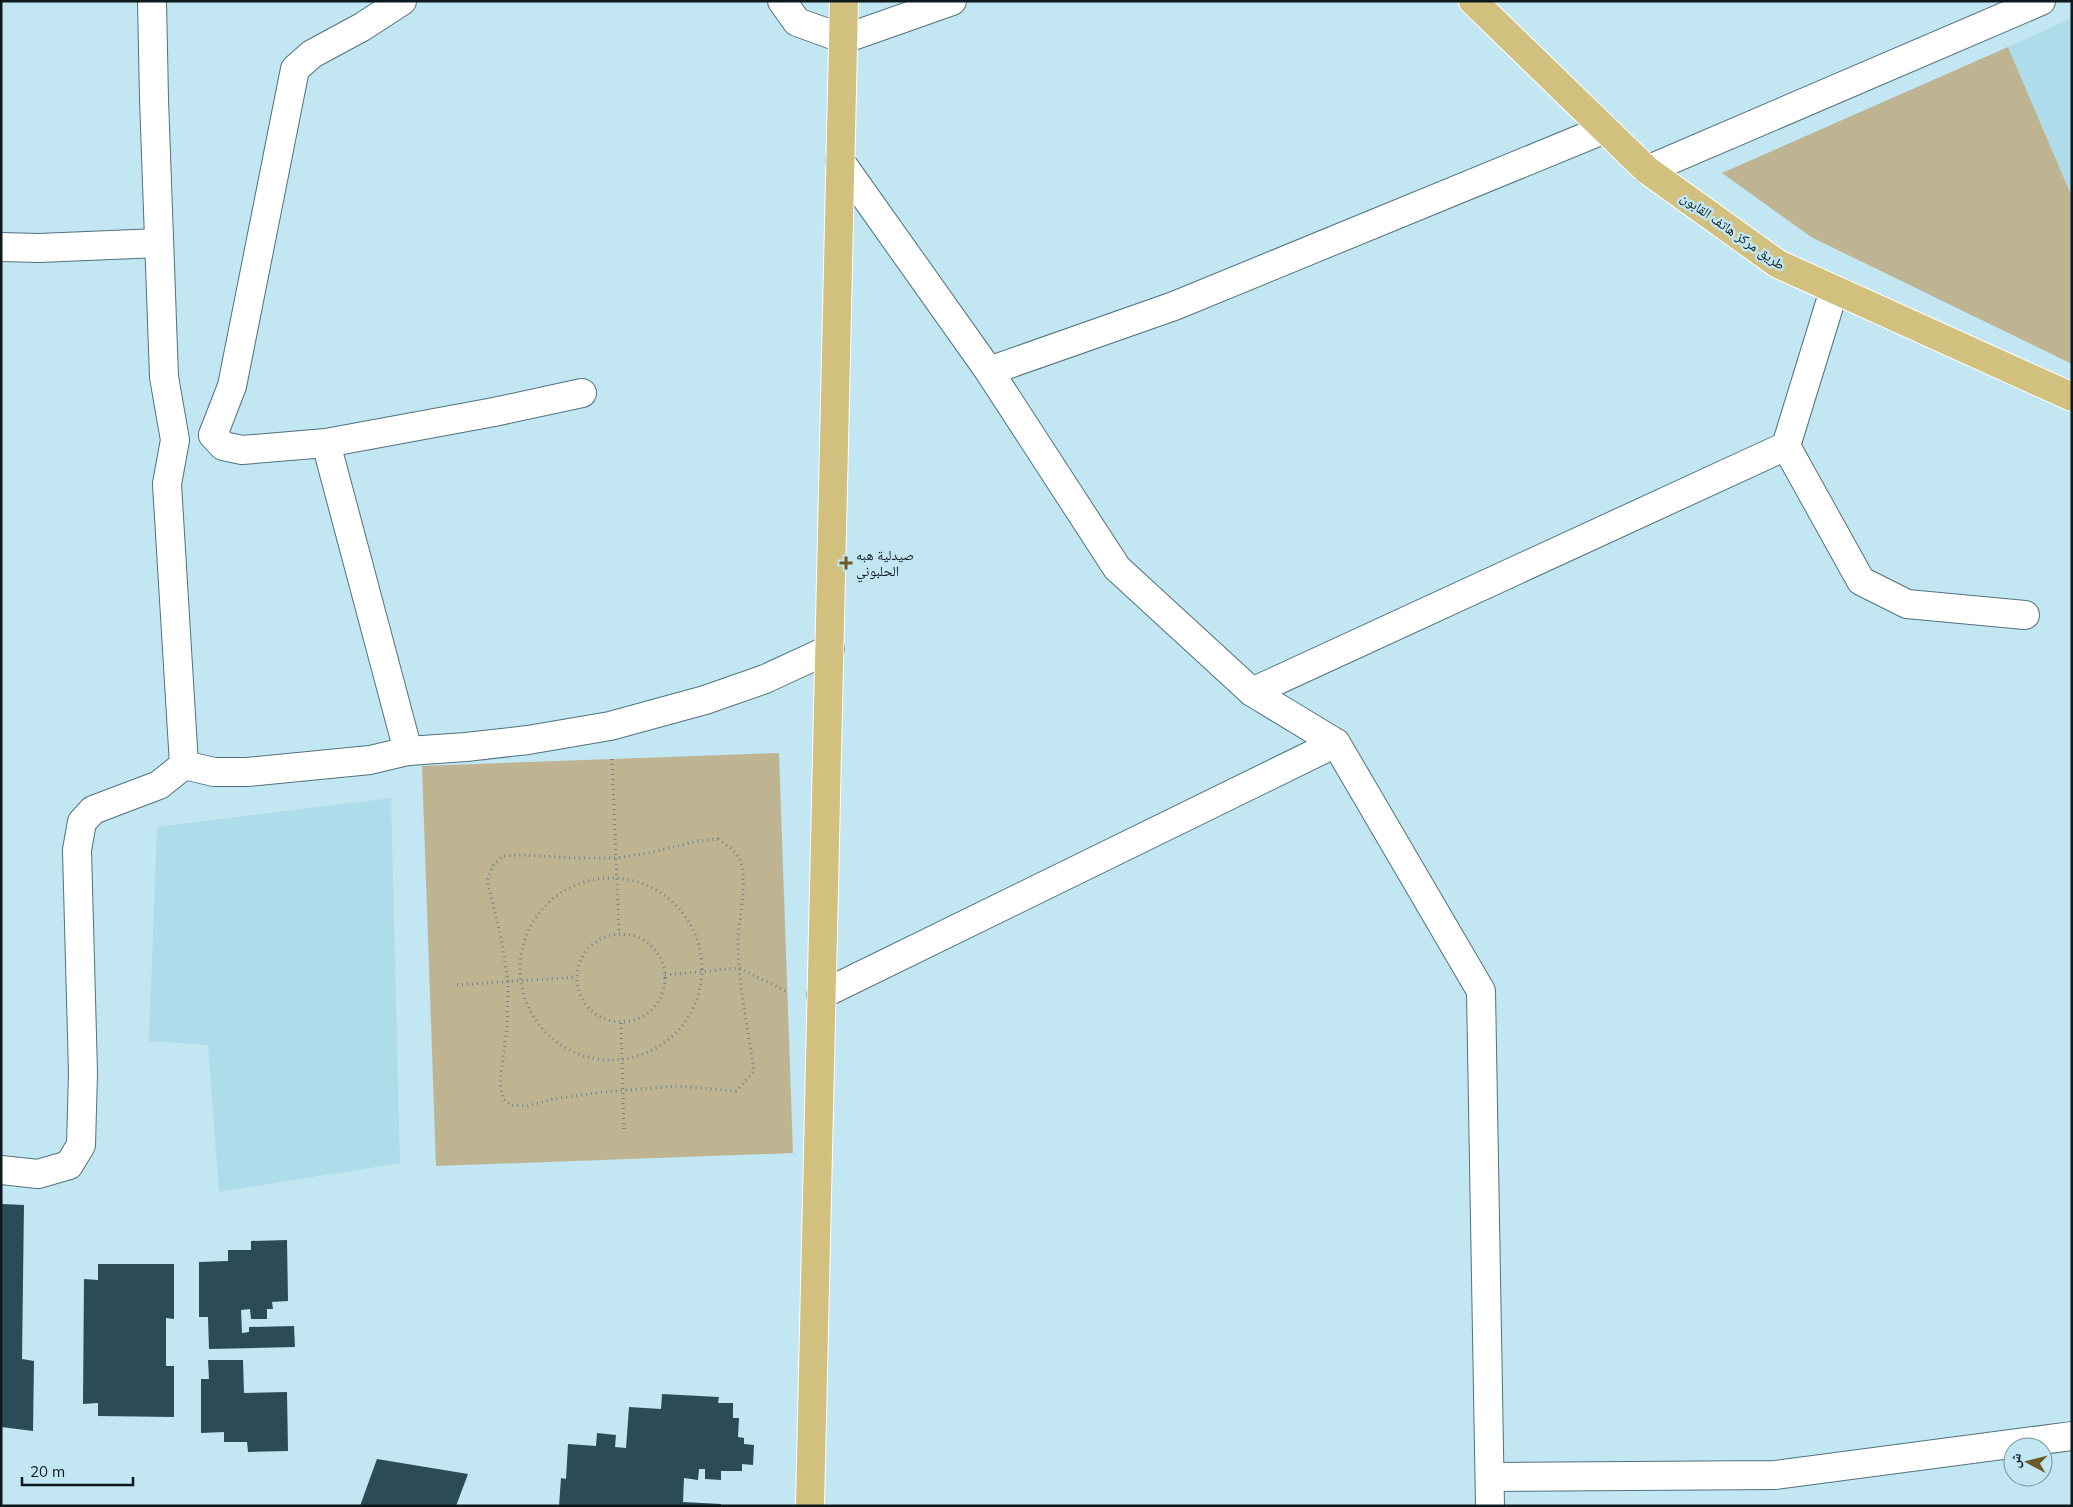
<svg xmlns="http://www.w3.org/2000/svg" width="2073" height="1507" font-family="Mulish,'Noto Naskh Arabic',sans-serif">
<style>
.built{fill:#aedcea}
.green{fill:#bfb492}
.building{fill:#2b4c55}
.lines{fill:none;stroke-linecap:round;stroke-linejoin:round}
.minor-casing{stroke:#50727c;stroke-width:30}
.major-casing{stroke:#fff;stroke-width:30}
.path{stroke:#6b858d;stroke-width:3;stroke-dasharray:1 4;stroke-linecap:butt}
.minor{stroke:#fff;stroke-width:28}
.major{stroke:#d2c07f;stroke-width:28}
.poi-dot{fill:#695a27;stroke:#c2e6f2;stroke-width:2}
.labels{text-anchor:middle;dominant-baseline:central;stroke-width:5;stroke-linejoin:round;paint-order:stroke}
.street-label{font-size:14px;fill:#0c1a1e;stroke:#c2e6f2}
.poi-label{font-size:14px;fill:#0c1a1e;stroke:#c2e6f2;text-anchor:start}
</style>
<rect width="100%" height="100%" fill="#c2e6f2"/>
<g class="built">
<path d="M2072,18V197L2008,47Z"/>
<path d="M391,798L400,1163L219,1192L208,1045L149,1041L157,827Z"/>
</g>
<g class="green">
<path d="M2008,47L2072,197V364L1811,237L1722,173Z"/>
<path d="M779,753L793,1153L436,1166L422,766Z"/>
</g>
<g class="building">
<path d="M1,1204L24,1205L22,1359L34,1361L33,1431L1,1427Z"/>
<path d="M287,1240L288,1301L272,1302L273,1309H267V1319H251L250,1309L241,1310L242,1333L249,1332V1327L294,1326L295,1347L209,1349L208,1317H199V1262L228,1261V1250H251V1241Z"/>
<path d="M98,1264H174V1319L166,1318V1366H174V1417L98,1416V1403L83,1404L84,1279L98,1280Z"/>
<path d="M208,1360H243L244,1393L287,1392L288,1451L248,1452L247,1442H224V1432L201,1433V1379H209Z"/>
<path d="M662,1394L719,1397L718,1403H733V1418H739L738,1437L744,1438V1444L754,1445L753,1465L742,1464V1471H721V1480L705,1479V1469H699L698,1480L684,1478L683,1502L721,1504V1506H559L561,1478L566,1479L568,1444L596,1446L597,1433L616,1435L615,1447L626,1448L629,1407L661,1409Z"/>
<path d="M377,1459L468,1474L456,1506H360Z"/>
</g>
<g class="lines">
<g class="minor-casing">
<g id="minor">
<path d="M152,1L154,99L164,377L175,440L167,484L184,765"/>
<path d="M782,1L797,22L844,39L952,1"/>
<path d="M840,161L989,371L1117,568L1252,692L1336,743"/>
<path d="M1647,170L2041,1"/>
<path d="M1,247L39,248L159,243"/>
<path d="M989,371L1174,306L1605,129"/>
<path d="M213,435L232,386L295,69L312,54L362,27L402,1"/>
<path d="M213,435L223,446L242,450L326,443L494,412L582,393"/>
<path d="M326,443L408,751"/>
<path d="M1786,446L1861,581L1907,604L2025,615"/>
<path d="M1252,692L1786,446L1834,290"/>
<path d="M184,765L214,772H247L370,760L408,751L466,747L528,740L610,726L705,700L765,679L830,649"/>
<path d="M821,995L1336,743L1481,991L1490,1506"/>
<path d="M1,1170L38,1174L69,1165L81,1145L83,1073L77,850L82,822L93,810L159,785L184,765"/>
<path d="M1490,1477L1775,1475L2072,1436"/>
</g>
</g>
<g class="major-casing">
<g id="major">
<path d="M1473,1L1647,170L1778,264L2072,397"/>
<path d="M810,1506L844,1"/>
</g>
</g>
<g class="path">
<path d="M612,759L619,933"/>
<path d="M718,839C729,847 740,853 742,867C746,891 739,917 738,940C738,984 748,1028 754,1071L736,1091L678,1086L603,1092L554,1099L527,1106L511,1105L503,1099L500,1082L507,1026L508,982L501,938L487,880L494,864L503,856L520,855L576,858H616L649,853L698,841Z"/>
<circle cx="611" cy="969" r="91"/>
<circle cx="621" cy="978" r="44"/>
<path d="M665,975L739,968L788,992"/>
<path d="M457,985L577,977"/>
<path d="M621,1023L624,1130"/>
</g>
<use href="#minor" class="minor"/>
<use href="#major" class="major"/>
</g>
<path class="poi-dot" d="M843.5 555.5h5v5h5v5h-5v5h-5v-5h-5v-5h5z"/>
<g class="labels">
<g class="street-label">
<text transform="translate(1733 231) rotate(35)">طريق مركز هاتف القابون</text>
</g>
<g class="poi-label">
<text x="856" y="555">صيدلية هبه<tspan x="856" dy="16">الحلبوني</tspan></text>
</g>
</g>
<rect width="2073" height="1507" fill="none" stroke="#0c1a1e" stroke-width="5"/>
<g transform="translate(2028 1462) rotate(277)"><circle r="24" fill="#c2e6f2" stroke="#79949d"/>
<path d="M0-4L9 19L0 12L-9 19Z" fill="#695a27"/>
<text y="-8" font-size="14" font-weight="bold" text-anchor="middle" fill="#0c1a1e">ش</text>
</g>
<path d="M22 1477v8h111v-8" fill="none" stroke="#0c1a1e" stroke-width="2.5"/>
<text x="30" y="1477" font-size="15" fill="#0c1a1e" stroke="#c2e6f2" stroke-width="4" paint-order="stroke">20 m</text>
</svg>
